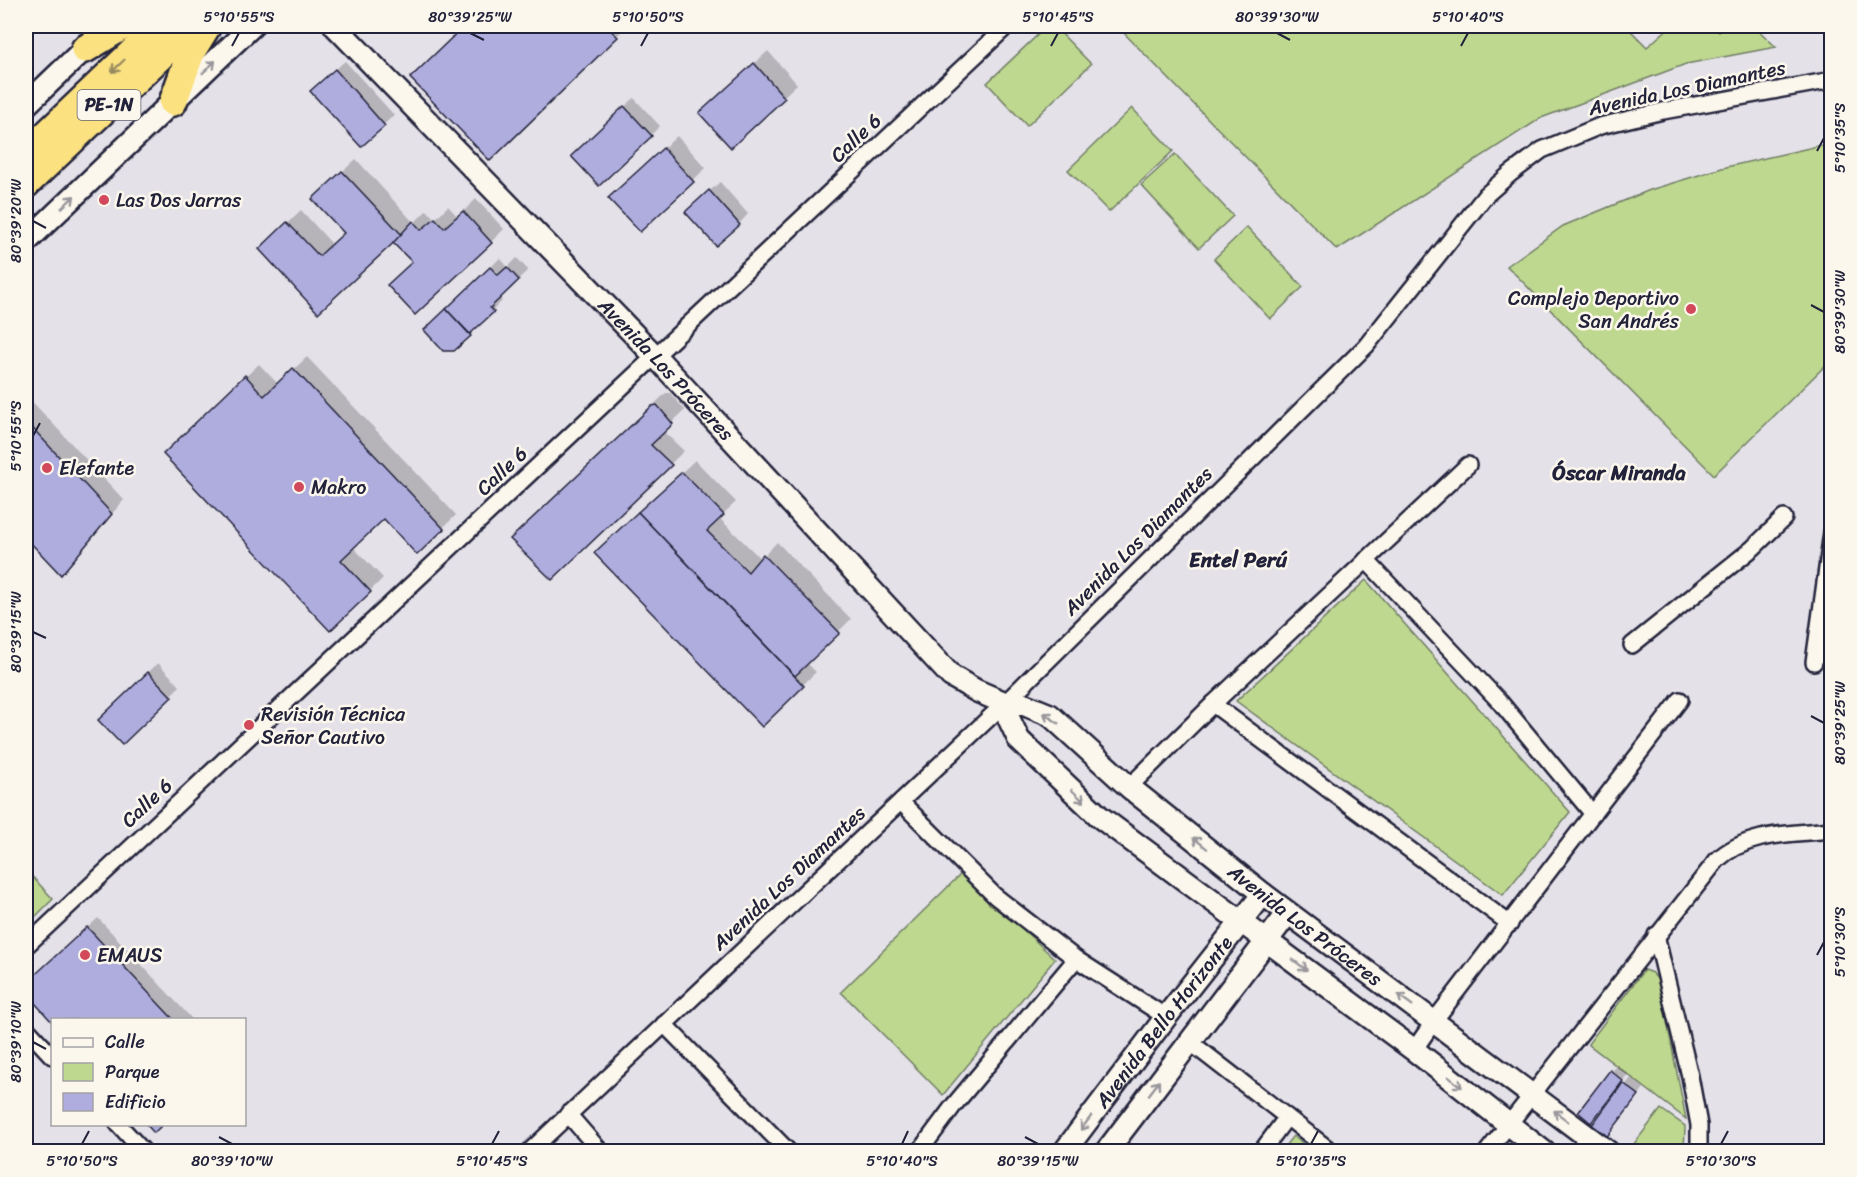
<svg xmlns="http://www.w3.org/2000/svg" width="1857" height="1177" font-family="Sriracha,sans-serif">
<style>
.green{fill:#bed88f;stroke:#707d65;stroke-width:1.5}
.shadow{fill:#0003}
.building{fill:#afadde;stroke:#22223b;stroke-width:1.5}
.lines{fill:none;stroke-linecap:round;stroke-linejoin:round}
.street-casing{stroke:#22223b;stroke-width:20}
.secondary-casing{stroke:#22223b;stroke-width:26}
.highway-casing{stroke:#22223b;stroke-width:32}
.street{stroke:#fbf7ec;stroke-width:15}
.secondary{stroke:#fbf7ec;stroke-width:21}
.highway{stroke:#fbe180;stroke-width:27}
.oneway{stroke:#998b61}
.oneway2{stroke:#99979c}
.ticks{fill:none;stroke:#22223b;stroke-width:2}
.poi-dot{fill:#d1495b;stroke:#fbf7ec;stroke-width:2}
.labels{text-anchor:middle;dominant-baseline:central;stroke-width:5;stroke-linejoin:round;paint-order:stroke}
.shield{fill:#fbf7ec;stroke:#636270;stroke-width:1.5}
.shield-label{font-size:18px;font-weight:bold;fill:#22223b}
.street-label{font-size:20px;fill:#22223b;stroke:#fbf7ec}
.poi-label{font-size:20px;fill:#22223b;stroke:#fbf7ec;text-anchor:start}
.neighbourhood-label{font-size:21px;font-weight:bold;fill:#22223b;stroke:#fbf7ec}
.neatline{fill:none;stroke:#22223b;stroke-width:2}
.ticks-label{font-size:15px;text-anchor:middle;fill:#22223b}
</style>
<rect width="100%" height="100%" fill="#e4e1e8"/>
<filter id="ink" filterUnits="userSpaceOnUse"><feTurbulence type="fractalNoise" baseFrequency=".0167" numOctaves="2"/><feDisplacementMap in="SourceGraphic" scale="12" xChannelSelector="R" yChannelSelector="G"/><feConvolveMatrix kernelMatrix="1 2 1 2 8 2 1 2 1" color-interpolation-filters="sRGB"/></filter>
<g filter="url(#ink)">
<g class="green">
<path d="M1047,26H1054L1091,64L1027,126L987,83Z"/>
<path d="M1117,26H1626L1647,47L1671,26H1712L1719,32L1726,26H1754L1776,47L1686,64L1541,118L1337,250Z"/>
<path d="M1132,108L1173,151L1109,212L1068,170Z"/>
<path d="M1831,143V360L1714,475L1507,266L1563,226L1650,190L1722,168Z"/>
<path d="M1175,154L1233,216L1199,248L1141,185Z"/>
<path d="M1247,227L1303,287L1270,319L1214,259Z"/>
<path d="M1366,580L1570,812L1503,895L1236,701Z"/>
<path d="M26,870L53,899L26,926Z"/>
<path d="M962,873L1055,959L943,1095L841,992Z"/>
<path d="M1644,970L1652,973L1659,981L1686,1119L1588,1044Z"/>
<path d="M1661,1109L1685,1126L1684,1151H1642L1633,1145Z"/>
<path d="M1293,1136L1313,1151H1281Z"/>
</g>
<g class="shadow">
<path d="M466,26H627L490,159L412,78Z"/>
<path d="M768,51L797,84L731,146L714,100Z"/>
<path d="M345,61L394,115L362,145L322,81Z"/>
<path d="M634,98L660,126L651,135L582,146Z"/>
<path d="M677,136L706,168L640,230L623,186Z"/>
<path d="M356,159L414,223L427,210L435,219L448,206L458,217L476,199L504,229L491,242L413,262L394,241L318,311L274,236L301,210L332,244L345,232L327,186Z"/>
<path d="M720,182L748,214L739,224L697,202Z"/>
<path d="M500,258L508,267L517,258L528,270L499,297L502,301L470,334L453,349L426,330Z"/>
<path d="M307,357L456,515L417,553L384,517L353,547L383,578L370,591L178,441L259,364L278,384Z"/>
<path d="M666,393H670L685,410L663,431L684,451L552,578L525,526Z"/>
<path d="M26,395L124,500L61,572L26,536Z"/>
<path d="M695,460L736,502L719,518L761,559L777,542L851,619L807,663L816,672L762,725L609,540Z"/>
<path d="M158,663L180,686L122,743L100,720Z"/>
<path d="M98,918L193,1020H52L26,990V984Z"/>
<path d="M1617,1065L1628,1074L1591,1121L1611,1071Z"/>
<path d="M1631,1078L1644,1088L1612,1130L1594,1125Z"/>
</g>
<g class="building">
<path d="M464,26H606L618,37L490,161L410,78Z"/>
<path d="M754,63L785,98L731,148L699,113Z"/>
<path d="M335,69L385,126L361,147L310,91Z"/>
<path d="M624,106L652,136L599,186L571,156Z"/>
<path d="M663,148L694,182L640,232L608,198Z"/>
<path d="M342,171L402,235L318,313L259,249L287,222L319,256L344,233L312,199Z"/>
<path d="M709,190L740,225L716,246L685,212Z"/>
<path d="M463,211L492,243L415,315L387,285L412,262L393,243L413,221L421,230L435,218L444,228Z"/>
<path d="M490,267L498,275L507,267L519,280L490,308L494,312L470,334L446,309Z"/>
<path d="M446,309L471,336L454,351H443L424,330Z"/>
<path d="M293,368L444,529L417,555L384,519L341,560L371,592L330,631L163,454L245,375L264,396Z"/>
<path d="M657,405L673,424L651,445L672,465L552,580L510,539L652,406Z"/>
<path d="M26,421L112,514L61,575L26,538Z"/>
<path d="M682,472L724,515L707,531L748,572L763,554L840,633L795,676L638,512Z"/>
<path d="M638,512L804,686L762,727L594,553Z"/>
<path d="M148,672L172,697L122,745L98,720Z"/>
<path d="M87,927L174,1020H52V1022L26,993V983Z"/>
<path d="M1610,1070L1623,1081L1591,1123L1578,1112Z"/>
<path d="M1623,1083L1639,1095L1606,1138L1592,1125Z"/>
<path d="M146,1124H163L154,1133Z"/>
</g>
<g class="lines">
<g class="street-casing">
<g id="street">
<path d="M1366,560L1500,702L1593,814"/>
<path d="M1632,645L1753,548L1784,518"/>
<path d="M1814,662L1832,532"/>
<path d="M1213,704L1510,924"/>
<path d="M1129,787L1213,704L1468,465"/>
<path d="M901,802L995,896L1076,959L1166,1017"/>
<path d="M1656,935L1690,1076L1699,1125V1152"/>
<path d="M26,946L1007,26"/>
<path d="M664,1024L789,1152"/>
<path d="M26,1028L52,1056"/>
<path d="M1190,1042L1332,1152"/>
<path d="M1414,1050L1434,1021L1680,700"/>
<path d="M568,1114L601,1152"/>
<path d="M118,1124L144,1152"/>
<path d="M529,1152L1005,703L1366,346L1486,195L1510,174L1542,150L1600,126L1663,111L1832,80"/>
<path d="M919,1152L954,1105L1076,959"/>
<path d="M1261,1152L1287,1117"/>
<path d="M1487,1152L1717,860C1747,832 1793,834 1832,830"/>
</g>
</g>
<g class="secondary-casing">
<g id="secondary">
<path id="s1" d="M335,26L655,356L951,676L977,691L1005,703L1023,704L1050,715L1129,787L1263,894L1608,1152"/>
<path d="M26,105L96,38"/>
<path d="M26,242L252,26"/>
<path d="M1005,703L1009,719L1019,740L1100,817L1414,1050L1544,1152"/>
<path id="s2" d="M1064,1152L1166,1017L1263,894"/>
<path d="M1106,1152L1288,913"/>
</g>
</g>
<g class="highway-casing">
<g id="highway">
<path d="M85,49L123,26"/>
<path d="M173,102L191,52L207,26"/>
<path d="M26,154L160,26"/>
<path d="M26,184L192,26"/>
</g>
</g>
<use href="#street" class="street"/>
<use href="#secondary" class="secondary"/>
<use href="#highway" class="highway"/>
</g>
<defs><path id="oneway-shaft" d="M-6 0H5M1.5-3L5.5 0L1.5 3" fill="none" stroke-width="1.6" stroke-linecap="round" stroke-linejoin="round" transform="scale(1.5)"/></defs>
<use class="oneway" href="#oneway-shaft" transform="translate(118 66) rotate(136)"/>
<g class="oneway2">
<use href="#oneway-shaft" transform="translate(209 67) rotate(-44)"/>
<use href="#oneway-shaft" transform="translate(68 202) rotate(-44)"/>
<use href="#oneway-shaft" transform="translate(1051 718) rotate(-145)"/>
<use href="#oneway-shaft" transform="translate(1078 796) rotate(44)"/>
<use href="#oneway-shaft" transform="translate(1200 843) rotate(-141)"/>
<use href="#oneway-shaft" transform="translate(1300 965) rotate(37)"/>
<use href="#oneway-shaft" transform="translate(1405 1000) rotate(-144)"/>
<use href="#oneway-shaft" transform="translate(1455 1082) rotate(38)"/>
<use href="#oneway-shaft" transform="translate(1154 1088) rotate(-53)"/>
<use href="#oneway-shaft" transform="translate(1561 1116) rotate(-143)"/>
<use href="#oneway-shaft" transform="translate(1086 1123) rotate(127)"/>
</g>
</g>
<path class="ticks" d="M470,33L484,40M1277,33L1290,40M232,46L239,33M641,46L648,33M1051,46L1058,33M1461,46L1468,33M1817,151L1824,138M33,221L46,228M1811,305L1824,312M33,436L40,423M33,632L46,638M1811,716L1824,723M1817,955L1824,942M33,1042L46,1049M219,1137L232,1144M1025,1137L1038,1144M82,1144L89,1131M492,1144L499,1131M902,1144L908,1131M1311,1144L1318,1131M1721,1144L1728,1131"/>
<g class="poi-dot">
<circle cx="104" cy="200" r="6"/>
<circle cx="1691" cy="309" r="6"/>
<circle cx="47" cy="468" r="6"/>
<circle cx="299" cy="487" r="6"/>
<circle cx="249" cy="725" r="6"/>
<circle cx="85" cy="955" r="6"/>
</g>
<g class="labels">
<rect class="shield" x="77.5" y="90" width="63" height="30" rx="4.5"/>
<g class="shield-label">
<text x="109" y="105">PE-1N</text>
</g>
<g class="street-label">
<text transform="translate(1687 88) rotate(-12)">Avenida Los Diamantes</text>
<text transform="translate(856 138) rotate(-43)">Calle 6</text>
<text stroke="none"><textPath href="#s1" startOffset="477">Avenida Los Próceres</textPath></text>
<text transform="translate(502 471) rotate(-43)">Calle 6</text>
<text transform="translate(1138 541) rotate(-45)">Avenida Los Diamantes</text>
<text transform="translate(147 803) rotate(-43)">Calle 6</text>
<text transform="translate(789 878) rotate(-43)">Avenida Los Diamantes</text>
<text stroke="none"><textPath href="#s1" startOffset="1334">Avenida Los Próceres</textPath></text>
<text stroke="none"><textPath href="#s2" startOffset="164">Avenida Bello Horizonte</textPath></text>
</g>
<g class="poi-label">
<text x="116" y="200">Las Dos Jarras</text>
<text x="1679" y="298" text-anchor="end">Complejo Deportivo<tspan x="1679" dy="23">San Andrés</tspan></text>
<text x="59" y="468">Elefante</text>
<text x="311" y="487">Makro</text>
<text x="261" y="714">Revisión Técnica<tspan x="261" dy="23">Señor Cautivo</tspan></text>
<text x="97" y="955">EMAUS</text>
</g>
<g class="neighbourhood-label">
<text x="1619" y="473">Óscar Miranda</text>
<text x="1238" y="560">Entel Perú</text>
</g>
</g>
<rect width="1857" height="1177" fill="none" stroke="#fbf7ec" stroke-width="66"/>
<rect x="51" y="1018" width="195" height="108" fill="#fbf7ec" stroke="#a4a2a5" stroke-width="1.5"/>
<rect x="63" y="1038" width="30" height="9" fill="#fbf7ec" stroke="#a4a2a5" stroke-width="1.5"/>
<text x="105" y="1048" font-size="18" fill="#22223b">Calle</text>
<rect x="63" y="1063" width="30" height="18" fill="#bed88f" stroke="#a4a2a5" stroke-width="1.5"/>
<text x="105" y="1078" font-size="18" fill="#22223b">Parque</text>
<rect x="63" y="1093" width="30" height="18" fill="#afadde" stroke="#a4a2a5" stroke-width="1.5"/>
<text x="105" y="1108" font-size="18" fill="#22223b">Edificio</text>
<rect x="33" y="33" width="1791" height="1111" class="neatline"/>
<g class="ticks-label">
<text x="239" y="22">5°10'55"S</text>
<text x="470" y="22">80°39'25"W</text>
<text x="648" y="22">5°10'50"S</text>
<text x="1058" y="22">5°10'45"S</text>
<text x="1277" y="22">80°39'30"W</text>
<text x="1468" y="22">5°10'40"S</text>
<text transform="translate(1840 138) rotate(-90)" y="5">5°10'35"S</text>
<text transform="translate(16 221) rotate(-90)" y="5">80°39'20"W</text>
<text transform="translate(1840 312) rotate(-90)" y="5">80°39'30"W</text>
<text transform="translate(16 436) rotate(-90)" y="5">5°10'55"S</text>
<text transform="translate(16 632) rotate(-90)" y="5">80°39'15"W</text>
<text transform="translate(1840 723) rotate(-90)" y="5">80°39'25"W</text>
<text transform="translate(1840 942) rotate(-90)" y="5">5°10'30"S</text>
<text transform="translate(16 1042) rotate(-90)" y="5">80°39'10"W</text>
<text x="82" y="1166">5°10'50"S</text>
<text x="232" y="1166">80°39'10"W</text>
<text x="492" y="1166">5°10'45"S</text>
<text x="902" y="1166">5°10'40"S</text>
<text x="1038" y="1166">80°39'15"W</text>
<text x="1311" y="1166">5°10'35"S</text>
<text x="1721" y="1166">5°10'30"S</text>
</g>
</svg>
